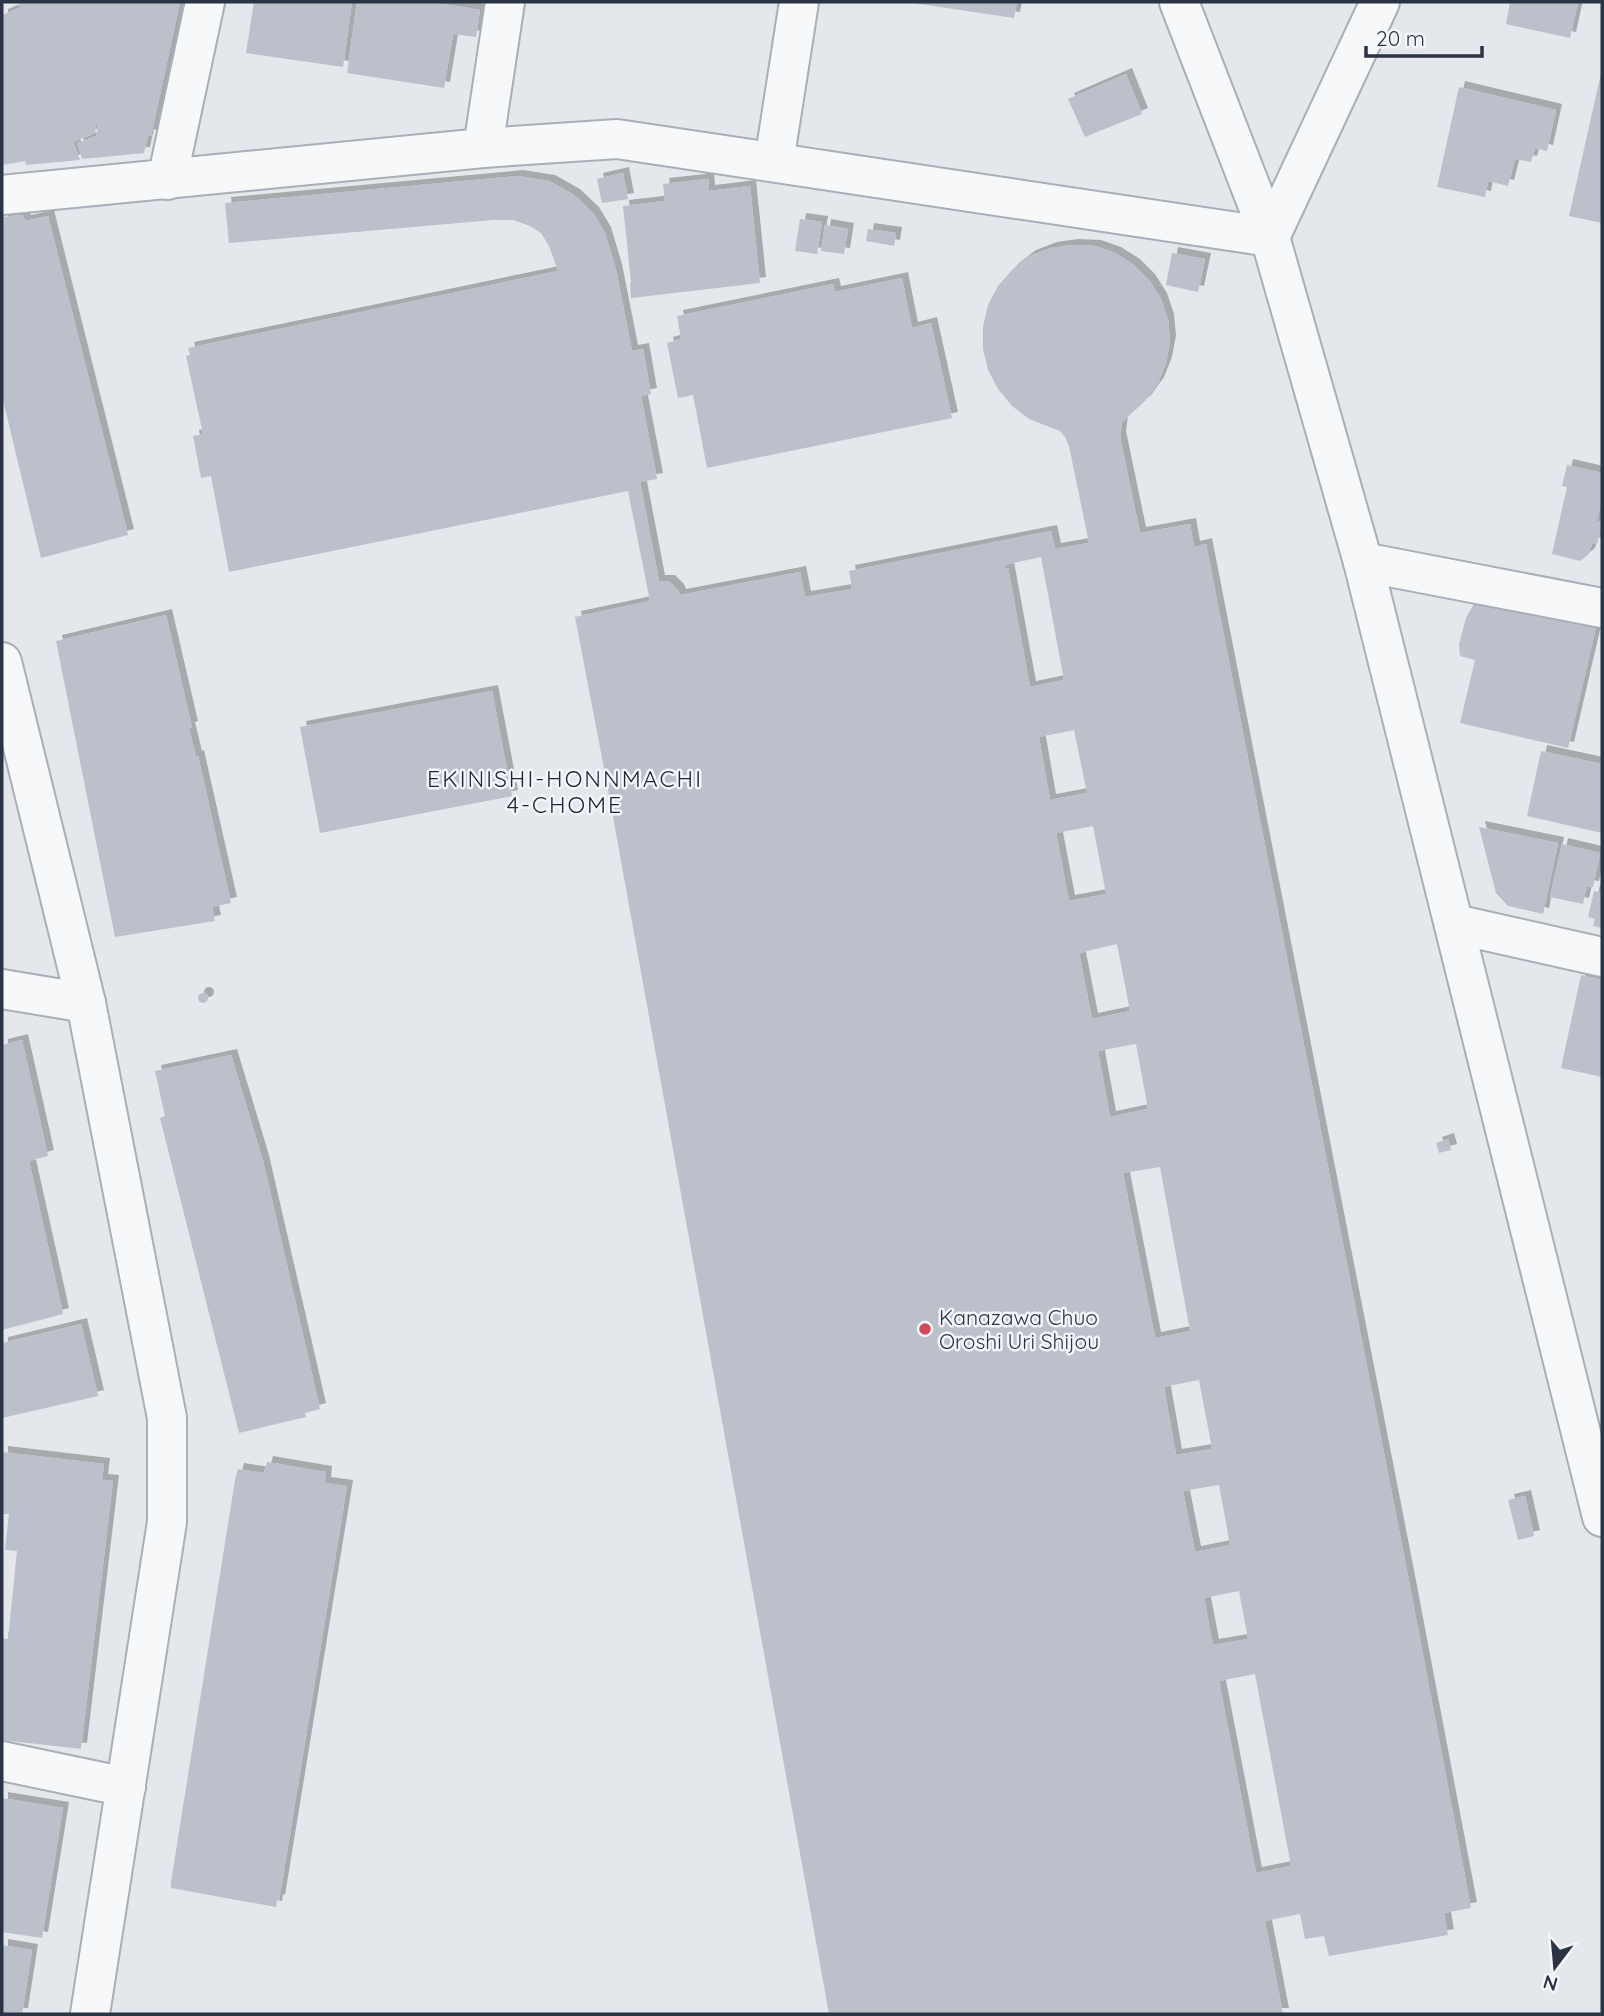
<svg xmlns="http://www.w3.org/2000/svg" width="1604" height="2016" font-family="Quicksand,sans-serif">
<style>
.building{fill:#bbc0ca;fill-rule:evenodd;filter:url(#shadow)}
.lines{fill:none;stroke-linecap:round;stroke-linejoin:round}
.minor-casing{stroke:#a9aeb7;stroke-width:42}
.minor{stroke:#f7f8fa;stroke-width:38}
.poi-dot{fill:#d1495b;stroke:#f4f6f9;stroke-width:2.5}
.labels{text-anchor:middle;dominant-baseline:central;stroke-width:5;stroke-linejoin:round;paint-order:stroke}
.poi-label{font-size:21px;fill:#2b3445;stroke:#f4f6f9;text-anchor:start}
.neighbourhood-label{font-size:23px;letter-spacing:2px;fill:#1d2536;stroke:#f4f6f9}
</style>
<defs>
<filter id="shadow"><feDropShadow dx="6" dy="-6" stdDeviation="0" flood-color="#0004"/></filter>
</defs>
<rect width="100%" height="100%" fill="#e4e7ec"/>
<g class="building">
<path d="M20,2H180L151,136L148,135L144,153L82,159L77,143L96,136L98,125H96L95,133L73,142L80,160L26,165L25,161L2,165V15L19,8Z"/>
<path d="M254,2H352L343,67L246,53Z"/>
<path d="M357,2H430L480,10L476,37L453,34L444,88L347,73Z"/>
<path d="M913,2H1017L1014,18L913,3Z"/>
<path d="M1510,2H1578L1570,38L1506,24Z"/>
<path d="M1601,73H1602V223L1569,216Z"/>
<path d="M1126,74L1142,114L1085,137L1068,99Z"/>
<path d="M1459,87L1556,110L1547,151L1535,148L1531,162L1515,159L1508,186L1488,181L1485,197L1437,187Z"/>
<path d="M623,173L628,199L602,203L597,179Z"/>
<path d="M517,176L549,181L574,195L593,213L605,233L616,270L632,351L643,349L651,394L641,396L657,479L640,482L659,581H669L678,590L680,595L800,572L805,597L852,589L849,571L1051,531L1055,549L1089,543L1069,446L1065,437L1060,431L1029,419L1012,406L998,389L988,370L983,349V327L988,305L998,286L1013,269L1030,256L1051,248L1072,245L1095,246L1115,253L1134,265L1149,280L1161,299L1168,320L1170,341L1166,363L1158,383L1145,401L1122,422L1120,437L1140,533L1190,524L1194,547L1206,544L1408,1576L1471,1908L1444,1913L1448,1935L1329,1956L1324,1936L1305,1939L1300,1914L1265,1921L1283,2014H829L608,789L575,617L650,601L628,491L229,572L211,476L201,478L193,436L203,434L186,356L190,355L188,348L558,271L549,246L541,233L530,226L513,220H493L229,243L225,203ZM1041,557L1064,680L1030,687L1008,568L1005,569L1004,565ZM1074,730L1087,793L1050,800L1039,737ZM1093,826L1106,894L1069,901L1056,833ZM1117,944L1130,1011L1092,1019L1079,953ZM1136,1044L1148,1109L1110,1117L1098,1051ZM1160,1167L1190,1331L1155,1338L1123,1173ZM1199,1380L1212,1449L1176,1455L1164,1387ZM1219,1485L1230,1545L1195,1552L1183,1491ZM1239,1591L1248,1639L1213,1645L1204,1598ZM1255,1674L1291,1866L1256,1873L1219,1681Z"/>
<path d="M708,179L709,191L750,186L760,283L631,298L630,283L631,282L623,206L665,201L663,184Z"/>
<path d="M23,215L25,221L48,216L128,535L41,558L2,396V217Z"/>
<path d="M800,219L822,222L817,254L795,251Z"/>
<path d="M825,225L848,229L844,254L821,251Z"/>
<path d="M868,229L896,233L894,246L866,241Z"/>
<path d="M1172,253L1205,259L1198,292L1166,285Z"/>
<path d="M902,278L912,328L931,323L952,418L707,468L693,395L678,398L667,343L681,339L677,316L833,284L835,292Z"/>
<path d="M1567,465L1602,473V498L1597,521L1602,522L1597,544L1592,543L1589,554L1580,561L1552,554L1567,487L1562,486Z"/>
<path d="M1479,595L1597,623L1568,748L1460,723L1475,660L1460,656L1459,644L1466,618Z"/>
<path d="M166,615L192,727L189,728L196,757L198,756L231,903L212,907L215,921L115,937L56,641Z"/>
<path d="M492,691L512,796L320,833L300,727Z"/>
<path d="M1541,751L1602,764V833L1527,816Z"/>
<path d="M1479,827L1558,843L1543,914L1508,906L1496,893Z"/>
<path d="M1562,844L1600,853L1593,887L1587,886L1583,904L1550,897Z"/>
<path d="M1594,891L1602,893V928L1593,926L1595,919L1588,917Z"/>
<path d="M1581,975L1602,980V1077L1561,1068Z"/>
<circle cx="203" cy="998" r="5"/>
<path d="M22,1040L48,1156L29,1161L63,1314L2,1330V1045Z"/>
<path d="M231,1055L263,1161L320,1409L305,1413L306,1417L239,1433L160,1118L165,1116L155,1071Z"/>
<path d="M1448,1139L1451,1150L1439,1153L1436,1143Z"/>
<path d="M81,1324L98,1396L2,1418V1343Z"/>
<path d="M2,1452L104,1464L102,1480L113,1481L81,1749L2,1740V1638L8,1639L17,1551L5,1550L9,1514H2Z"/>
<path d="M267,1462L326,1472L325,1483L347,1486L279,1901L277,1900L276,1907L171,1888V1882L235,1480L238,1469L264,1473Z"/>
<path d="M1525,1496L1534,1536L1518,1540L1508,1500Z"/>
<path d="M2,1798L63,1808L42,1938L2,1932Z"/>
<path d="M2,1945L32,1950L22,2014H2Z"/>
</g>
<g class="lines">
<g class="minor-casing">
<g id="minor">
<path d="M1179,2L1270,237L1363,562L1602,1517"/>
<path d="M483,148L505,2"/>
<path d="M774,162L799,2"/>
<path d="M167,180L205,2"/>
<path d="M2,195L483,148L617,139L1270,237L1380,2"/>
<path d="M1363,562L1602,608"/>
<path d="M2,662L86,1003L167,1418V1522L90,2014"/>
<path d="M1455,924L1602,957"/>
<path d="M2,989L86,1003"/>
<path d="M2,1761L126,1787"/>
</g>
</g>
<use href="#minor" class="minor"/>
</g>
<circle class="poi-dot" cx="925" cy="1329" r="7"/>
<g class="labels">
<g class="poi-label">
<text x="939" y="1317">Kanazawa Chuo<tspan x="939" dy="24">Oroshi Uri Shijou</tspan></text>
</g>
<g class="neighbourhood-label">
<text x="565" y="778">EKINISHI-HONNMACHI<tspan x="565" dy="26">4-CHOME</tspan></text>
</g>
</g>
<rect width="1604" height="2016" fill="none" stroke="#2b3445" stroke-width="7"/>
<g transform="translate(1555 1967) rotate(196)" stroke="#f4f6f9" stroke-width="5" paint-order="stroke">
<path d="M0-5L12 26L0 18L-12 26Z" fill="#2b3445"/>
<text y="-10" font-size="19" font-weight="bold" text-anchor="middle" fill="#2b3445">N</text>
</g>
<path d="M1366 46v10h116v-10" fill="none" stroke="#2b3445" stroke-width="3.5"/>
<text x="1376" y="46" font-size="21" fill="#2b3445" stroke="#f4f6f9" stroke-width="5" paint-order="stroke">20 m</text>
</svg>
